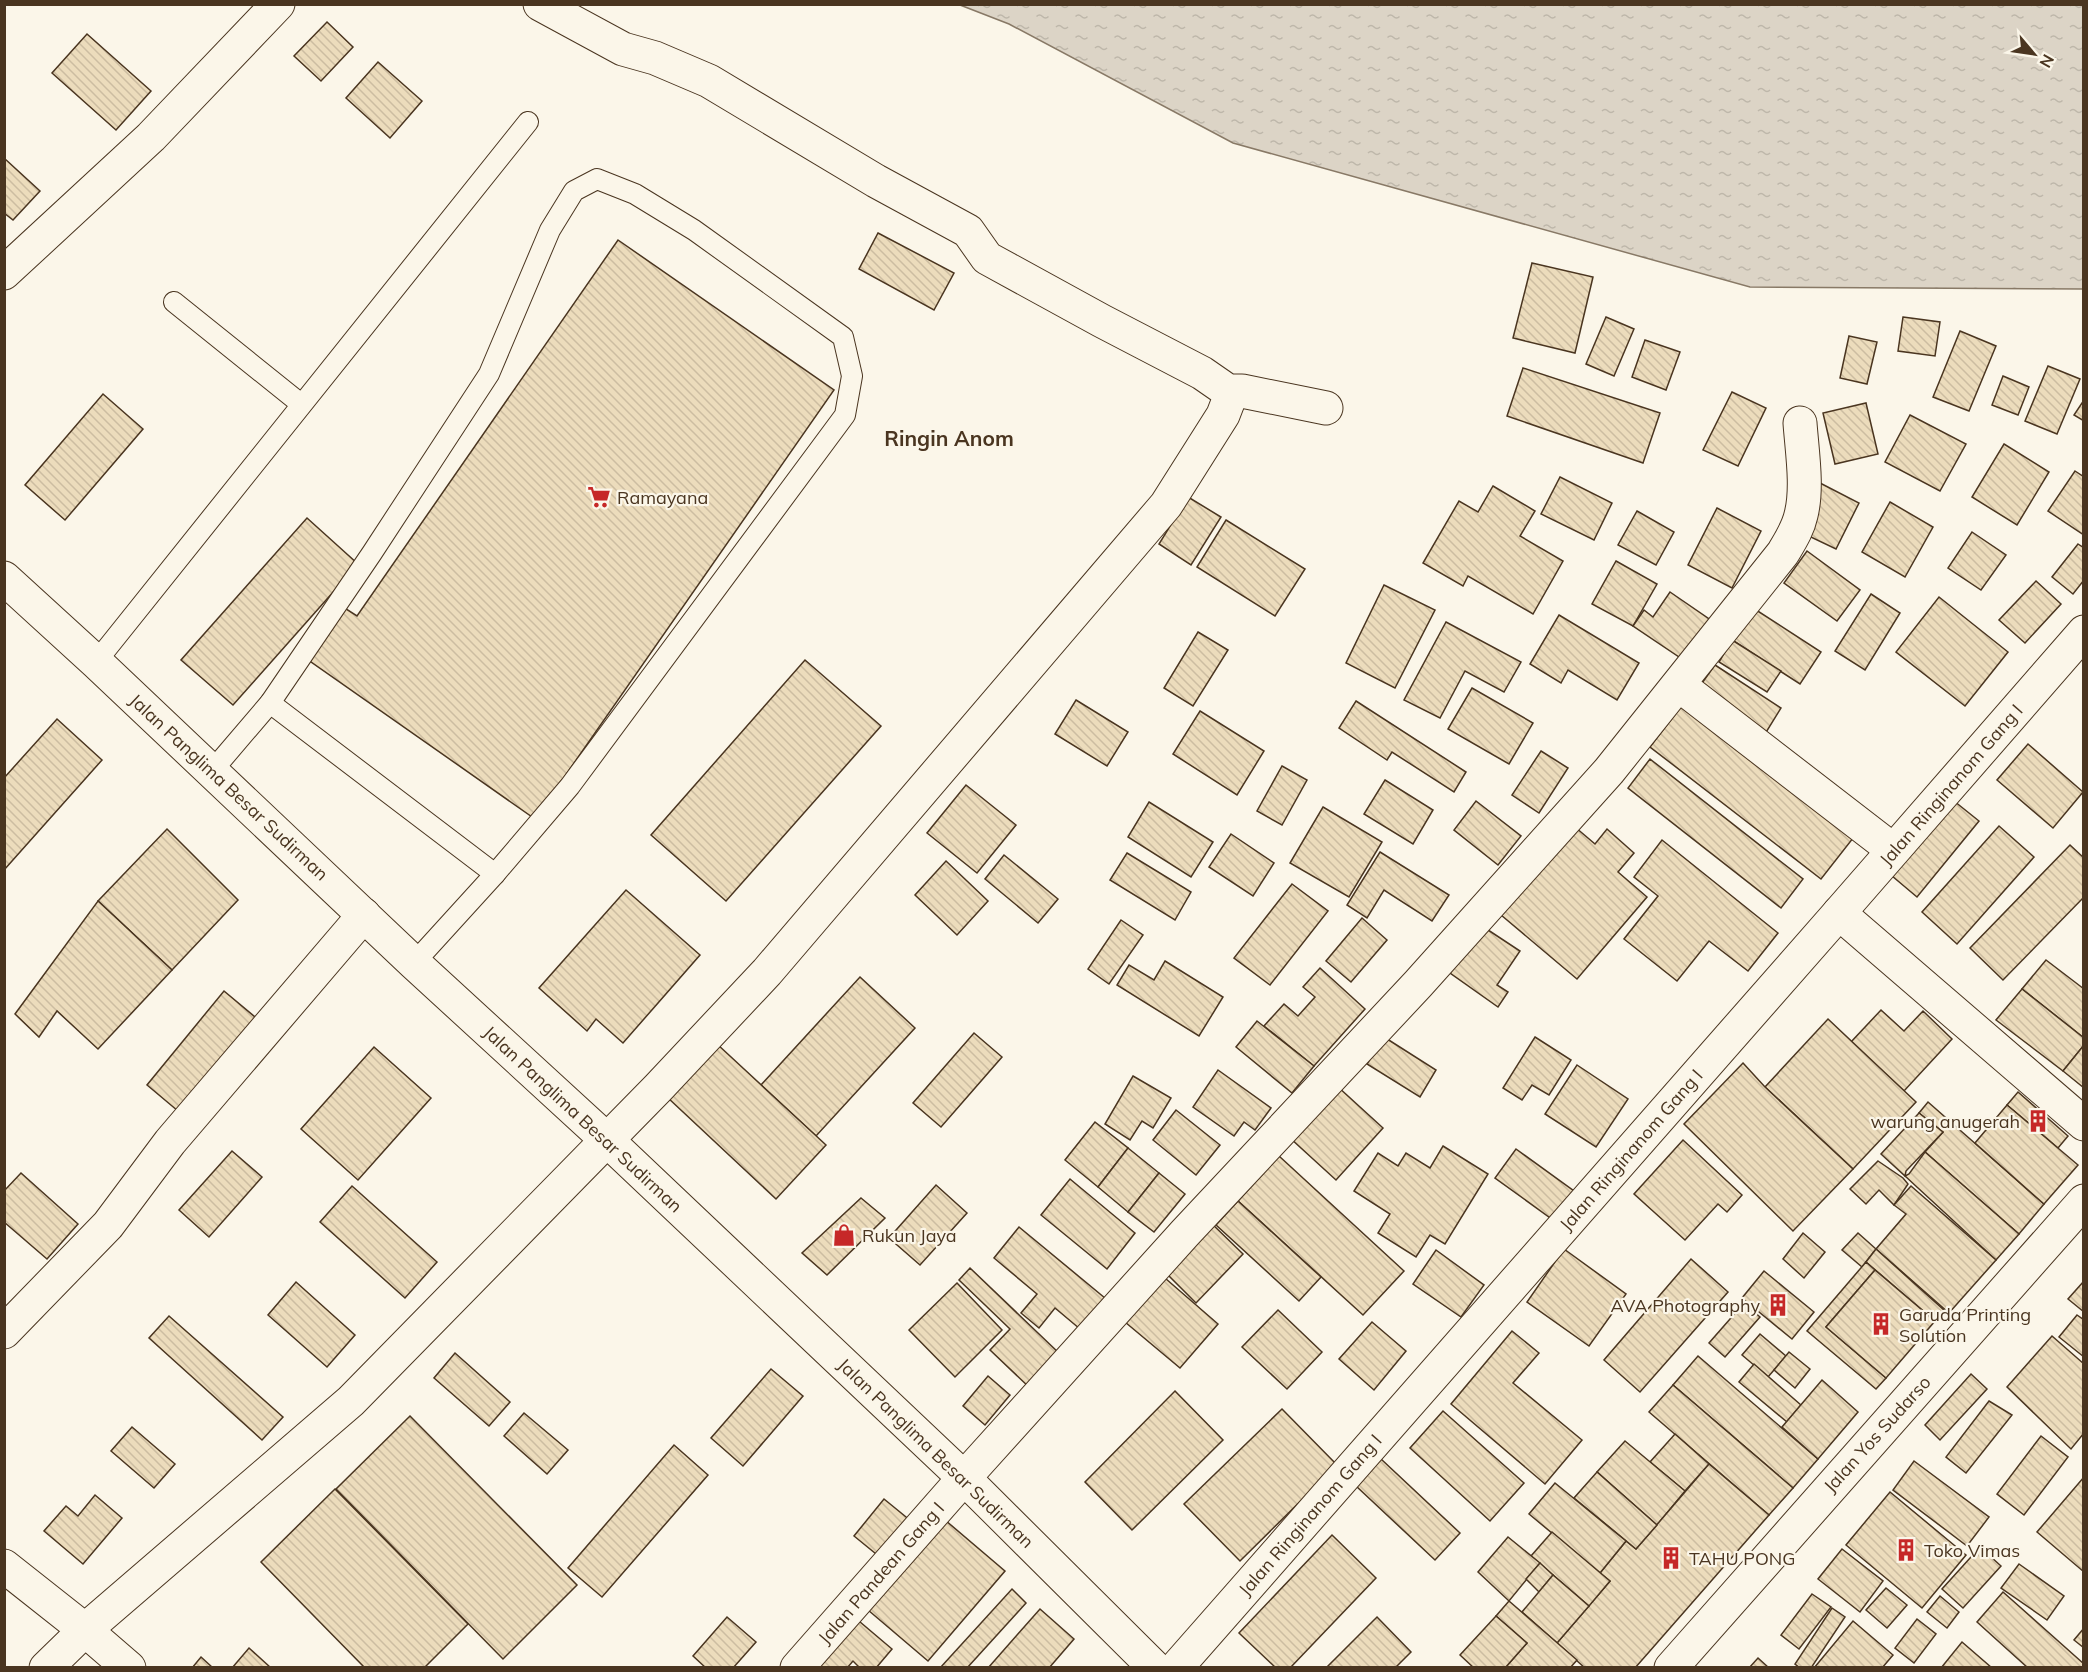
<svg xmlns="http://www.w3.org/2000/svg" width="2088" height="1672" font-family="Mulish,sans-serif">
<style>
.water{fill:url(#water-ripples);stroke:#887966;stroke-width:1.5}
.building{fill:url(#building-back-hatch);stroke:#4a3520;stroke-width:1.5}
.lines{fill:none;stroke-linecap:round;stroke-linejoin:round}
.service-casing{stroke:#4a3520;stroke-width:22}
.minor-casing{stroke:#4a3520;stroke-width:35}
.secondary-casing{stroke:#4a3520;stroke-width:35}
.service{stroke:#fbf6e9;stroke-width:20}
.minor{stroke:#fbf6e9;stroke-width:33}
.secondary{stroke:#fbf6e9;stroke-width:33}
.labels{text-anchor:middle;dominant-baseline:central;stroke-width:4.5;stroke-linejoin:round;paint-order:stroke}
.poi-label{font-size:18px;fill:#4a3520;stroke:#fbf6e9;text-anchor:start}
.street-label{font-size:18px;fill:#4a3520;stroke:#fbf6e9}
.quarter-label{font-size:21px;font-weight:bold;fill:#4a3520;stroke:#fbf6e9}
</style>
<defs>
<pattern id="water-ripples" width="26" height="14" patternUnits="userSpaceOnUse" patternTransform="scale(1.5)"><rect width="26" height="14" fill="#dcd4c6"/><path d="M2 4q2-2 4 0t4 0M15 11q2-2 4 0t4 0" fill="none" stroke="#beb7aa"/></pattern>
<pattern id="building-back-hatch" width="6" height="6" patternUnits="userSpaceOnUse" patternTransform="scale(1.5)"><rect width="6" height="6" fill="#ecdcbc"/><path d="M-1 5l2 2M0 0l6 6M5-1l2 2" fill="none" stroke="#ccbda1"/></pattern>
</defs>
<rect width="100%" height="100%" fill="#fbf6e9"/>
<path class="water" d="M960,5H2083V289L1750,287L1233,143L1009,24Z"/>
<g class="building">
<path d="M327,22L353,47L321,81L294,56Z"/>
<path d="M87,34L151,91L116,130L52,73Z"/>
<path d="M378,62L422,101L390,138L346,98Z"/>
<path d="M4,158L40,191L13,220L4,213Z"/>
<path d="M878,233L954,273L934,310L859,269Z"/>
<path d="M618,240L834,390L535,819L304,657L340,605L357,616Z"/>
<path d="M1532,263L1593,277L1575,353L1513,338Z"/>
<path d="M1606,317L1634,329L1614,376L1586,364Z"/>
<path d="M1903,317L1940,322L1935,356L1898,351Z"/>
<path d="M1960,331L1996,346L1969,411L1933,397Z"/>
<path d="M1849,336L1877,342L1867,384L1840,378Z"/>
<path d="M1645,340L1680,352L1666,390L1632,377Z"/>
<path d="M2048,366L2080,379L2057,434L2025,421Z"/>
<path d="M1523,368L1660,413L1643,463L1507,416Z"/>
<path d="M2003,376L2029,387L2018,415L1992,405Z"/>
<path d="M1732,392L1766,408L1738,466L1703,450Z"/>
<path d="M103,394L143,429L65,520L25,485Z"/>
<path d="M2084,400V421L2074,415Z"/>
<path d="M1866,403L1878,454L1835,464L1823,413Z"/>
<path d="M1910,415L1966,444L1940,491L1885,462Z"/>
<path d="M2004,444L2049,472L2017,525L1972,497Z"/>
<path d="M2075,471L2084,477V535L2048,511Z"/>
<path d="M1560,477L1612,503L1594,540L1541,514Z"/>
<path d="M1820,483L1859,503L1836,549L1796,530Z"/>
<path d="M1493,486L1535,511L1520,536L1563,561L1533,614L1468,576L1463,586L1423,563L1459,501L1478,512Z"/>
<path d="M1188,497L1221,517L1191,565L1159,544Z"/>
<path d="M1890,502L1933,527L1905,577L1862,552Z"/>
<path d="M1717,508L1761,531L1732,588L1688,565Z"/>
<path d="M1637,511L1674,532L1656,565L1618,545Z"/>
<path d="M307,518L358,564L233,705L181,660Z"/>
<path d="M1226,520L1305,569L1275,616L1197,567Z"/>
<path d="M1972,532L2006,555L1981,590L1948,568Z"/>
<path d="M2078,544L2084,548V580L2073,594L2052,577Z"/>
<path d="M1807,551L1860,590L1837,621L1784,583Z"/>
<path d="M1616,561L1657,584L1633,626L1592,604Z"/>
<path d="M2036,581L2061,604L2025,643L1999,620Z"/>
<path d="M1384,585L1435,610L1395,688L1346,663Z"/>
<path d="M1670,592L1715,623L1688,663L1633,626L1644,610L1653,617Z"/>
<path d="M1871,594L1900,613L1865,670L1835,651Z"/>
<path d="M1939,597L2008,652L1965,706L1896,652Z"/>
<path d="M1753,608L1821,652L1800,684L1732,640Z"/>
<path d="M1559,615L1639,663L1617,700L1568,670L1561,683L1530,664Z"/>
<path d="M1446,622L1521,662L1504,692L1465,671L1440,718L1404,700Z"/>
<path d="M1198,632L1228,650L1193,706L1164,688Z"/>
<path d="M1732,640L1781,671L1767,692L1719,662Z"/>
<path d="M805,660L881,726L726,901L651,835Z"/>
<path d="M1715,665L1781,708L1765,734L1697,690Z"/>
<path d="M1472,688L1533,723L1509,764L1448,729Z"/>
<path d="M1689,696L1861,828L1821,879L1650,747Z"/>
<path d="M1076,700L1128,732L1107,766L1055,734Z"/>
<path d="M1356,701L1466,772L1454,792L1392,752L1387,760L1339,728Z"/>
<path d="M1200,711L1264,751L1237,795L1173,754Z"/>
<path d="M57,719L102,760L4,870V778Z"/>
<path d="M2028,744L2083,792L2053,828L1997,780Z"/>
<path d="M1541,751L1568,768L1539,813L1512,795Z"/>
<path d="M1650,759L1803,879L1781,908L1628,788Z"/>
<path d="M1282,766L1307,780L1282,825L1257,811Z"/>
<path d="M1385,780L1433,810L1413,844L1364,814Z"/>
<path d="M966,785L1016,825L977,873L927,833Z"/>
<path d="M1476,801L1521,836L1498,865L1454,830Z"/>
<path d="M1954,801L1979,821L1917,897L1892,876Z"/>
<path d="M1149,802L1213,842L1191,877L1128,837Z"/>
<path d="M1323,807L1382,842L1349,897L1290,863Z"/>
<path d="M1999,826L2034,857L1957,944L1922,912Z"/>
<path d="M1575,827L1595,844L1607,829L1634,853L1618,872L1647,897L1577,979L1501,915Z"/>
<path d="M167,829L238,900L172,970L98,901Z"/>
<path d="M1231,834L1274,863L1253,896L1209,867Z"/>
<path d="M1662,840L1778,933L1748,971L1709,941L1677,981L1624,939L1658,896L1634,877Z"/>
<path d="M2070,845L2084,858V897L2003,980L1970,948Z"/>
<path d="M1380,852L1449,895L1432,921L1384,890L1367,918L1347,905Z"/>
<path d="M1127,853L1191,892L1175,920L1110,880Z"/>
<path d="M1004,855L1058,899L1038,923L985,879Z"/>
<path d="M946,861L988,901L957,935L915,895Z"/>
<path d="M1292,884L1328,911L1270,985L1234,958Z"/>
<path d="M626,890L700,955L623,1043L596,1019L587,1031L539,988Z"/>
<path d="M98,901L172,970L98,1049L57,1011L39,1037L15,1014Z"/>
<path d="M1362,918L1387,940L1351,982L1326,961Z"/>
<path d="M1121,920L1143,935L1109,984L1088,969Z"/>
<path d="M1482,926L1520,951L1497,985L1508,992L1498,1007L1450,973Z"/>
<path d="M2046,960L2084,989V1038L2022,989Z"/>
<path d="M1165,961L1223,997L1199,1036L1117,985L1129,965L1154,980Z"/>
<path d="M1320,968L1365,1009L1314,1066L1264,1026L1284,1004L1298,1016L1315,997L1303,987Z"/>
<path d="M860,977L915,1028L816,1136L761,1085Z"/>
<path d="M2022,989L2084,1038V1045L2063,1071L1996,1020Z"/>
<path d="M224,991L261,1022L184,1116L147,1085Z"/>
<path d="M1881,1010L1904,1031L1923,1011L1952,1039L1904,1091L1851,1042Z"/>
<path d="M1828,1019L1916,1102L1853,1169L1765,1087Z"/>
<path d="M1257,1021L1314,1066L1292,1093L1236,1047Z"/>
<path d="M974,1033L1002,1057L941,1127L913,1103Z"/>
<path d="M1384,1037L1436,1070L1420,1097L1367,1064Z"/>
<path d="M1535,1037L1571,1060L1549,1095L1532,1085L1522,1100L1503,1088Z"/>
<path d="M717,1044L826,1145L776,1199L667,1097Z"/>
<path d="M2084,1045V1088L2063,1071Z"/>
<path d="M374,1047L431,1098L358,1180L301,1129Z"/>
<path d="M1743,1063L1765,1087L1853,1169L1793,1231L1684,1124Z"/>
<path d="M1577,1065L1628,1099L1596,1147L1545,1114Z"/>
<path d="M1218,1070L1271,1108L1255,1130L1244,1122L1234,1136L1193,1107Z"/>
<path d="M1133,1076L1171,1098L1153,1128L1142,1121L1130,1140L1105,1124Z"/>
<path d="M1337,1086L1383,1128L1336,1180L1290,1138Z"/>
<path d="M2018,1092L2068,1136L2058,1148L2007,1105Z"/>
<path d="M1928,1102L2044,1204L2019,1234L1925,1152L1943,1132L1919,1113Z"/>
<path d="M2007,1105L2078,1165L2044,1204L1975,1143Z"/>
<path d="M1176,1110L1220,1145L1196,1175L1153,1140Z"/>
<path d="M1919,1113L1943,1132L1906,1171L1905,1176L1881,1154Z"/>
<path d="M1095,1122L1128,1148L1098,1187L1065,1160Z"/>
<path d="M1683,1140L1742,1195L1727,1212L1718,1204L1685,1240L1634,1194Z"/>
<path d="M1443,1146L1488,1174L1445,1244L1430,1235L1416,1257L1378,1233L1390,1214L1354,1191L1378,1153L1398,1166L1406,1153L1430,1168Z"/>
<path d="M1128,1148L1159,1173L1128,1212L1098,1187Z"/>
<path d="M1516,1149L1574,1191L1553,1220L1495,1178Z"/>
<path d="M232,1151L262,1177L209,1237L179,1210Z"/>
<path d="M1925,1152L2019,1234L1996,1260L1905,1176L1909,1174Z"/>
<path d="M1279,1156L1404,1271L1363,1315L1238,1201Z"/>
<path d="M1878,1161L1903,1178L1908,1184L1894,1205L1879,1190L1866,1204L1850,1189Z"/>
<path d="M21,1173L78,1224L47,1259L4,1222V1191Z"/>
<path d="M1159,1173L1185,1194L1154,1232L1128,1212Z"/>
<path d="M1070,1179L1135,1233L1107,1269L1041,1215Z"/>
<path d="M936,1185L967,1213L920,1265L889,1238Z"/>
<path d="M352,1186L437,1262L405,1298L320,1222Z"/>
<path d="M1911,1186L1996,1260L1949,1313L1876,1249L1906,1214L1894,1205Z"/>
<path d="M861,1198L885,1218L827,1275L802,1253Z"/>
<path d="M1238,1201L1321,1277L1299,1301L1216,1225Z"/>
<path d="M1208,1220L1243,1254L1196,1303L1161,1268Z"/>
<path d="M1019,1227L1111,1303L1086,1334L1055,1308L1039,1328L1021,1313L1037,1294L994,1258Z"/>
<path d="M1803,1233L1825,1252L1804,1278L1783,1259Z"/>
<path d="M1858,1233L1876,1249L1862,1267L1842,1250Z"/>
<path d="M1564,1249L1626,1294L1589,1346L1527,1302Z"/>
<path d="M1876,1249L1945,1311L1935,1321L1866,1262Z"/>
<path d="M1436,1250L1484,1285L1461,1317L1413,1284Z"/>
<path d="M1691,1259L1728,1292L1640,1392L1604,1360Z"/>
<path d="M1866,1262L1875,1270L1826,1327L1886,1378L1876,1389L1807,1331Z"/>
<path d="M970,1268L1061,1355L1030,1388L990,1350L1010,1329L959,1280Z"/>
<path d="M1875,1270L1935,1321L1886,1378L1826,1327Z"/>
<path d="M1764,1271L1814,1312L1792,1339L1742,1298Z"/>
<path d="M1158,1272L1218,1324L1180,1368L1119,1317Z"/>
<path d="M2084,1281V1312L2068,1299Z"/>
<path d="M296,1282L355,1335L327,1367L268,1315Z"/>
<path d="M957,1283L1002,1330L955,1377L909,1330Z"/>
<path d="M1744,1303L1760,1317L1725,1357L1709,1343Z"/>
<path d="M1278,1310L1322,1352L1287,1389L1242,1347Z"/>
<path d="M2077,1315L2084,1320V1357L2059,1337Z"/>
<path d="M169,1316L283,1417L262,1440L149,1338Z"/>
<path d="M1372,1322L1406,1351L1374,1390L1339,1359Z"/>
<path d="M1512,1331L1539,1353L1513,1383L1582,1440L1545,1484L1451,1404Z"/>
<path d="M1760,1334L1786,1356L1768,1377L1742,1355Z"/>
<path d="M2052,1336L2084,1364V1433L2071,1449L2007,1387Z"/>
<path d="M1789,1352L1810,1369L1795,1388L1774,1370Z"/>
<path d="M455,1353L510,1402L489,1426L434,1378Z"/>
<path d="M1698,1356L1818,1459L1793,1488L1673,1385Z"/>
<path d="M1754,1364L1801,1405L1787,1422L1739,1382Z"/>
<path d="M771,1369L803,1396L743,1466L711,1438Z"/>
<path d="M1971,1374L1987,1389L1940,1440L1925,1425Z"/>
<path d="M988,1376L1010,1395L985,1425L963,1406Z"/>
<path d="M1822,1380L1858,1412L1818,1459L1782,1427Z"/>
<path d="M1673,1385L1793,1488L1769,1515L1649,1412Z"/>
<path d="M1175,1391L1223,1440L1132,1530L1085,1482Z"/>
<path d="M1989,1401L2012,1415L1966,1473L1946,1457Z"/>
<path d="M1282,1409L1337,1465L1240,1561L1184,1504Z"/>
<path d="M1443,1411L1524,1483L1490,1521L1410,1448Z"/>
<path d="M524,1413L568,1450L547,1474L504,1436Z"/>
<path d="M410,1416L577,1585L503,1659L336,1489Z"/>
<path d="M132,1427L175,1464L154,1488L111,1451Z"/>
<path d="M1675,1434L1709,1464L1685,1491L1650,1462Z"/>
<path d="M2041,1436L2068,1457L2024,1515L1997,1494Z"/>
<path d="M1625,1441L1685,1491L1657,1525L1597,1472Z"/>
<path d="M674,1445L708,1475L602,1597L568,1568Z"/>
<path d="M1381,1459L1460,1533L1435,1560L1356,1486Z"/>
<path d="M1914,1461L1989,1517L1967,1546L1893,1490Z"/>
<path d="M1709,1464L1769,1515L1635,1668H1585L1557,1643L1610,1581L1600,1573L1626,1541L1636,1549Z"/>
<path d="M1597,1472L1657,1525L1636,1549L1574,1498Z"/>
<path d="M2084,1477V1572L2037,1532Z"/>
<path d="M1555,1483L1626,1541L1600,1573L1529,1514Z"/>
<path d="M335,1489L468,1624L424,1668H365L261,1562Z"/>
<path d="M1890,1492L1966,1555L1922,1608L1846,1545Z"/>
<path d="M95,1495L122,1518L83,1564L44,1531L66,1506L78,1516Z"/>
<path d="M884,1499L911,1521L881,1558L854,1536Z"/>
<path d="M945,1520L1005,1571L928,1661L868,1610Z"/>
<path d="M1552,1532L1610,1581L1589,1606L1531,1556Z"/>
<path d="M1332,1535L1376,1578L1290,1668H1276L1239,1633Z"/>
<path d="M1508,1537L1540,1563L1509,1601L1478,1572Z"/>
<path d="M1980,1547L2001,1566L1963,1608L1942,1589Z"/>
<path d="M1842,1549L1883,1581L1860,1612L1818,1579Z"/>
<path d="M1540,1563L1553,1575L1539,1592L1526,1579Z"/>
<path d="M2019,1564L2064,1596L2047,1620L2001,1588Z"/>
<path d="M1553,1575L1589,1606L1557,1643L1522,1612Z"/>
<path d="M1886,1588L1907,1605L1887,1628L1866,1610Z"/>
<path d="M1012,1589L1026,1603L967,1668H940Z"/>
<path d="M2003,1592L2084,1664V1668H2028L1977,1622Z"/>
<path d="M1812,1594L1831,1607L1799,1649L1781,1635Z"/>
<path d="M1940,1596L1959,1612L1947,1628L1927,1612Z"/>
<path d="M1509,1601L1577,1660L1570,1668H1505L1527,1643L1496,1616Z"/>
<path d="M1832,1608L1845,1617L1811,1668H1800L1795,1664Z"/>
<path d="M1040,1609L1074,1639L1049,1668H988Z"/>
<path d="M853,1616L892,1649L876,1668H860L853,1661L847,1668L810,1667Z"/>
<path d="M1496,1616L1527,1643L1505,1668H1474L1460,1655Z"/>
<path d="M727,1617L756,1642L733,1668H706L693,1656Z"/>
<path d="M1377,1617L1411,1652L1395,1668H1326Z"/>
<path d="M1917,1619L1936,1634L1914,1663L1895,1648Z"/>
<path d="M1853,1621L1893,1655L1882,1668H1814Z"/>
<path d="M2084,1628V1648L2074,1640Z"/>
<path d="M1962,1642L1992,1668H1941Z"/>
<path d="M249,1648L271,1668H232Z"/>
<path d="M201,1657L213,1668H192Z"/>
<path d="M1758,1658L1769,1668H1749Z"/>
</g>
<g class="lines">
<g class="service-casing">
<g id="service">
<path d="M174,302L301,404"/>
<path d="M96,662L528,122"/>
<path d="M270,703L495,874"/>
<path d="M212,771L270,703L372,553L489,374L550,230L574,191L597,179L635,194L694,230L843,337L852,376L845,415L570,786L495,874L414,963"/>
</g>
</g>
<g class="minor-casing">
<g id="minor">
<path d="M540,4L623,49L655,58L709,81L876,181L968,231L987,258L1102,321L1202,373L1228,391H1242L1326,408"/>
<path d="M4,273L151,137L278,4"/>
<path d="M1679,685L1893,850"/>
<path d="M1839,913L2084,1124"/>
<path d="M4,1332L108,1225L170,1142L364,915"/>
<path d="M4,1566L85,1630L129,1668"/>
<path d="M46,1668L85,1630L351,1401L658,1088L767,972L1166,505L1223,415L1228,402V391"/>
<path d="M797,1668L964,1478L1185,1233L1418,984L1609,771L1783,553C1790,541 1798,529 1801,515C1808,488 1802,451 1800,423"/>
<path d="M1176,1668L1839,913L2084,632"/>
</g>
</g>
<g class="secondary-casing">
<g id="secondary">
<path d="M4,578L96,662L414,963L608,1141L964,1478L1155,1668"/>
<path d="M1671,1668L2084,1201"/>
</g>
</g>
<use href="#service" class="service"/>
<use href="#minor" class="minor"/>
<use href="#secondary" class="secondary"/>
</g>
<defs>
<g id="supermarket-bare" transform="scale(1.8)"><path d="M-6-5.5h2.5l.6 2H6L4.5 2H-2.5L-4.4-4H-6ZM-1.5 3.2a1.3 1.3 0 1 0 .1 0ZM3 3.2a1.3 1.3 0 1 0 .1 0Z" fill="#c62828" stroke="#fbf6e9" stroke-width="2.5" paint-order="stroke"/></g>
<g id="building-bare" transform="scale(1.8)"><path d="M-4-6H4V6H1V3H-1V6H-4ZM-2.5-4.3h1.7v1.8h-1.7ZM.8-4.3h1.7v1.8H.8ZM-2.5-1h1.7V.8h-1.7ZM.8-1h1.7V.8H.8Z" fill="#c62828" stroke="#fbf6e9" stroke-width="2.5" paint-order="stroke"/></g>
<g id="shop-bare" transform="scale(1.8)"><path d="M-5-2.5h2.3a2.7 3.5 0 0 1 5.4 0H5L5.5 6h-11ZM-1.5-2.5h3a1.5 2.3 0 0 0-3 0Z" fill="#c62828" stroke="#fbf6e9" stroke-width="2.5" paint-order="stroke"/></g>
</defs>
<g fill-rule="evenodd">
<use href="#supermarket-bare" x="599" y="497"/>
<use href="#building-bare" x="2038" y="1121"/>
<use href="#shop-bare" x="844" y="1235"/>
<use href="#building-bare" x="1778" y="1305"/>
<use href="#building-bare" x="1881" y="1324"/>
<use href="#building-bare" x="1906" y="1550"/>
<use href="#building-bare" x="1671" y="1558"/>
</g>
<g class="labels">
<g class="poi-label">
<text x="617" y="497">Ramayana</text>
<text x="2020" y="1121" text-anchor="end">warung anugerah</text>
<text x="862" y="1235">Rukun Jaya</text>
<text x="1760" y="1305" text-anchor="end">AVA Photography</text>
<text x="1899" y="1314">Garuda Printing<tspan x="1899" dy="21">Solution</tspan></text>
<text x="1924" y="1550">Toko Vimas</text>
<text x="1689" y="1558">TAHU PONG</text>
</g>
<g class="street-label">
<text transform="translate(1951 785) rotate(-49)">Jalan Ringinanom Gang I</text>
<text transform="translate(229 787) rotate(43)">Jalan Panglima Besar Sudirman</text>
<text transform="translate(583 1119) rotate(43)">Jalan Panglima Besar Sudirman</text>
<text transform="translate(1631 1150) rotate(-49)">Jalan Ringinanom Gang I</text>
<text transform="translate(1877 1434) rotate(-48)">Jalan Yos Sudarso</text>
<text transform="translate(936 1453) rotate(44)">Jalan Panglima Besar Sudirman</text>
<text transform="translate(1310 1515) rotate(-49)">Jalan Ringinanom Gang I</text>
<text transform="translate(881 1573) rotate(-49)">Jalan Pandean Gang I</text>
</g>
<g class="quarter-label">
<text x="949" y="438">Ringin Anom</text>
</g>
</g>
<rect width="2088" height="1672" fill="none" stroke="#4a3520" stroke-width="12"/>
<g transform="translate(2034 54) rotate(119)" stroke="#fbf6e9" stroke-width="4.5" paint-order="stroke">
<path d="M0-4.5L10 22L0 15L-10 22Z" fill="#4a3520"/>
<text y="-9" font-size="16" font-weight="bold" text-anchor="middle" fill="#4a3520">N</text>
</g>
</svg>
